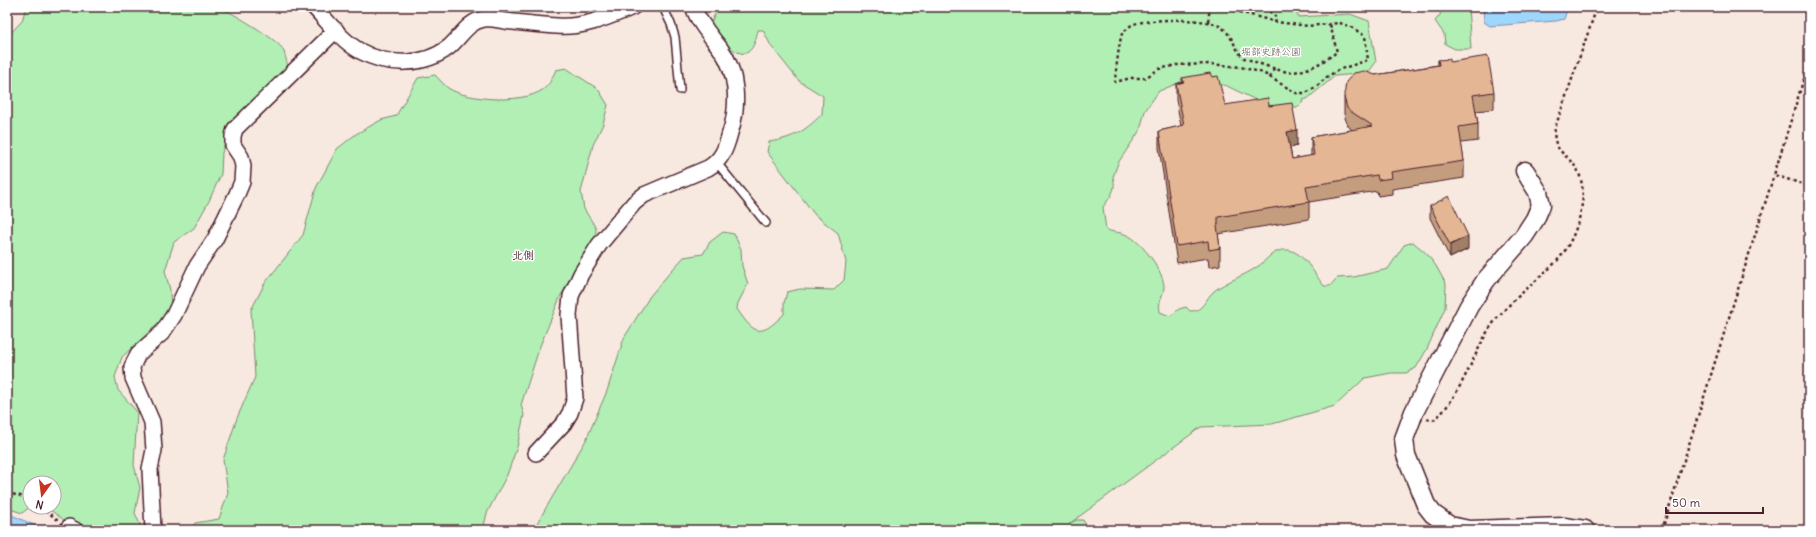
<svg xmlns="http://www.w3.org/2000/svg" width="1816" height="537" font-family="Delius,'Klee One',sans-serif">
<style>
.green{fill:#b1efb5;stroke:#7e8770}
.water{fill:#9ed7fe;stroke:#7c8daa}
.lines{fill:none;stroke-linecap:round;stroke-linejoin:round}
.service-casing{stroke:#4a1f2b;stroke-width:10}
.minor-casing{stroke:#4a1f2b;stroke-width:18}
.tertiary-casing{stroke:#4a1f2b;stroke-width:21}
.path{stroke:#4a1f2b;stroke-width:2.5;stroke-dasharray:3 3;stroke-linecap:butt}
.service{stroke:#fff;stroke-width:7}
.minor{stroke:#fff;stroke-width:15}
.tertiary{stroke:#fff;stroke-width:18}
.wall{fill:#c49d7f;stroke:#4a1f2b}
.shaded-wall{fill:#a07f68;stroke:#4a1f2b}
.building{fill:#e4b694;stroke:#4a1f2b}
.labels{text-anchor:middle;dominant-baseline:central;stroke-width:3;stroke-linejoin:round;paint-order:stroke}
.park-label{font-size:10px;fill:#64534e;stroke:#fff}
.neighbourhood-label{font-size:11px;font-weight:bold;fill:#4a1f2b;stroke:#fff}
</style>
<rect width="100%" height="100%" fill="#f7e9df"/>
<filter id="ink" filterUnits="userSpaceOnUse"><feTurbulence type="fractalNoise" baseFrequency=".025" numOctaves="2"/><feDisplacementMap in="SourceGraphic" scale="8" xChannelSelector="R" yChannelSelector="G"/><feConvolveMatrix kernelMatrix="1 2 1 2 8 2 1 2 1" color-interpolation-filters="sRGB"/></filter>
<g filter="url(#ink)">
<g class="green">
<path d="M26,7H101L105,11L112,7H218C229,10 276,39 282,48C285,52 286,61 288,66L278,82L228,130L222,153L221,174L209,201L194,228L174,242L165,271L170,290L171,307L164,321L152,329L122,357L115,377L118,390L137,412L134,465L140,488L135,513L142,530H78L46,507H54V483H30V507L22,513L7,508V37L22,21Z"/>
<path d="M720,7H1297L1296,10L1298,17L1350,14L1369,21L1376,62L1368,73L1335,76L1307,99L1302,100L1303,102L1299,106L1293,108L1266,105L1227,86L1202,80L1183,81L1159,91L1145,111L1140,130L1118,163L1113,177C1117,190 1110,197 1103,207L1106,230C1112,232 1121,232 1127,235C1141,241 1165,272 1164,288C1163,298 1158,298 1160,312L1170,316L1179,309L1186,307L1190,311C1203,312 1205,299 1214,291C1227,281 1244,276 1257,267C1262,264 1266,259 1271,255C1297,237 1311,270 1324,286H1330L1337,278L1354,277L1388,269L1404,245L1413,242L1427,254L1436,266L1446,284L1445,308L1427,349L1416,368L1406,373H1391L1365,378L1335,406L1272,424L1201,427L1069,524L1076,520H1083L1089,530H533L586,440L607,391L624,338L650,296L672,270L684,257L703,254L710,242L723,232L734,234L741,249L742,266L748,284L738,303L737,309C755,336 761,337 784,314V303L787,292L800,289L834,290L844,280L846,262L838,233L815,215L767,152L769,142C793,138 804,132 822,114L823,96L799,81L771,46L763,30H758C756,37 755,47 748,52C737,60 709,31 712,20C713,16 718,11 720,7Z"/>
<path d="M1442,7H1468L1471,49H1455L1445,44L1444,34L1435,21L1440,15Z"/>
<path d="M566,68L598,89L608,105L603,124L593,145L581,192L584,209L596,228L595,248L561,295L540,346L521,405L524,415L517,447L507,475L487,513L483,530H191L195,523L219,519L228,493L223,460L237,418L255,377L251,310L265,283L303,235L316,188L337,149L356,134L381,120L396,116L418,78L435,75C439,79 444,85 448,88C467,101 531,105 547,86C551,82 553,75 556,70Z"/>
</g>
<g class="water">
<path d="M1483,7H1568L1564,19L1556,21L1490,26L1484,22Z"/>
<path d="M7,513L45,530H7Z"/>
</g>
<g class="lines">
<g class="service-casing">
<g id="service">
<path d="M663,7L671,24L675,37L680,90"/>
<path d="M717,163L766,223"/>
</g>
</g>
<g class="minor-casing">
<g id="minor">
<path d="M314,7C328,22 342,41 360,51C387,66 424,67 449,47C460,38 468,21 484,19C491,18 498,20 505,21C522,23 539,25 557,26C584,28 608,17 633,7"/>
<path d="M536,453L564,423L570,413L575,398L569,315L571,296L581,274L599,245L634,203L644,195L708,168C722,160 726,148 730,133C739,106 738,72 720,48C710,35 699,23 693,7"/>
<path d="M69,527L75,530"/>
<path d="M153,530L150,469L154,450L152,422L133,378L132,367L138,354L162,333L174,315L197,266L215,239L237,194L242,182L243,166L241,157L233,145V136L235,129L336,30"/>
</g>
</g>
<g class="tertiary-casing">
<path id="tertiary" d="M1525,171L1538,192L1541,205L1535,219L1524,236L1486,280L1469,306L1414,412L1404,439L1406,455L1426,505L1433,514L1450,526L1469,530L1564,527L1585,530"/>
</g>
<g class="path">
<path d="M1222,7L1276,22L1308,26L1340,23L1351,27L1365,36L1368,60L1338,70L1327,77L1317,86L1306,93H1296L1263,73L1241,67L1210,64L1176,65L1159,69L1145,78H1131L1115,82C1115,76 1120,37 1122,34C1125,31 1130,25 1134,24C1150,19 1207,17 1221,27C1233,35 1234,49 1244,58C1253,61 1281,72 1289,72C1307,72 1323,62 1337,52L1330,24"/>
<path d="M1265,7L1275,16L1276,22"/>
<path d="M1801,7L1809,10"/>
<path d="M1208,21L1210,7"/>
<path d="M1809,62L1774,175L1809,186"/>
<path d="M1270,77L1275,67"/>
<path d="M1427,419L1433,420C1454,407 1472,360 1484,338C1497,312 1522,294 1543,274C1550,268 1559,260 1564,252C1573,239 1580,220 1582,204C1584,194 1582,180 1578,171C1569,154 1551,152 1555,128L1597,7"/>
<path d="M7,493L25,497L30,500"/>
<path d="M41,507L58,520"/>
<path d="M1662,530L1774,175"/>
</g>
<use href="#service" class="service"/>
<use href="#minor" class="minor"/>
<use href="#tertiary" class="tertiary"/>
</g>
<g class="wall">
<path d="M1438,60L1450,62L1494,92V109L1476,111L1478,124V141L1461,143L1464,161V178L1392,189V194L1378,196L1377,191L1309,202V219L1218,234L1220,248V265L1209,267L1208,258L1177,263L1159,148V131L1181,126L1176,100V84L1182,82V78L1225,105L1269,106L1297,146L1290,148L1292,159L1311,156V137L1352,130L1350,128L1347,124L1344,114V97L1375,75L1438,65Z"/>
<path d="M1430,206L1468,249L1450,258L1430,218Z"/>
</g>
<g class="shaded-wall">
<path d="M1297,130V146L1287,149V132Z"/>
<path d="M1468,236V249L1450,258V245Z"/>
</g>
<g class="building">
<path d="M1488,56L1494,92L1473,95L1478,124L1459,127L1464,161L1391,172L1392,178L1378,180L1377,175L1306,186L1309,202L1218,217V224L1217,225L1220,248L1209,250L1208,241L1177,246L1159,131L1184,125L1176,84L1184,82L1182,78L1210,73L1212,77L1218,76L1225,105L1268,98L1269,106L1292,103L1297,130L1287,132L1292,159L1314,155L1311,137L1373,126L1350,111L1347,108L1344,97L1346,82L1354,73L1364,71L1375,75L1439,65L1438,60L1450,59V62Z"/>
<path d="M1449,196L1468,236L1450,245L1430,206Z"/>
</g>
</g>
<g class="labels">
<g class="park-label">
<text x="1271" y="51">堀部史跡公園</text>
</g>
<g class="neighbourhood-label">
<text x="523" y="255">北側</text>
</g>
</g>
<rect width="1816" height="537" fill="none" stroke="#fff" stroke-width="24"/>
<rect x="12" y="12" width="1792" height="513" fill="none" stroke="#4a1f2b" stroke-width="1.5" filter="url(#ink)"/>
<g transform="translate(42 495) rotate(194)"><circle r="19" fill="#ffffff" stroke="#b7a5aa"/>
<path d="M0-3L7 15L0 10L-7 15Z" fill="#c8321e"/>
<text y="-6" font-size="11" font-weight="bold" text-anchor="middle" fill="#4a1f2b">N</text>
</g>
<path d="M1666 507v6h97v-6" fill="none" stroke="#4a1f2b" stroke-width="2"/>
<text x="1672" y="507" font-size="12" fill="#4a1f2b" stroke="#ffffff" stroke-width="3" paint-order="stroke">50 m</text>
</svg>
